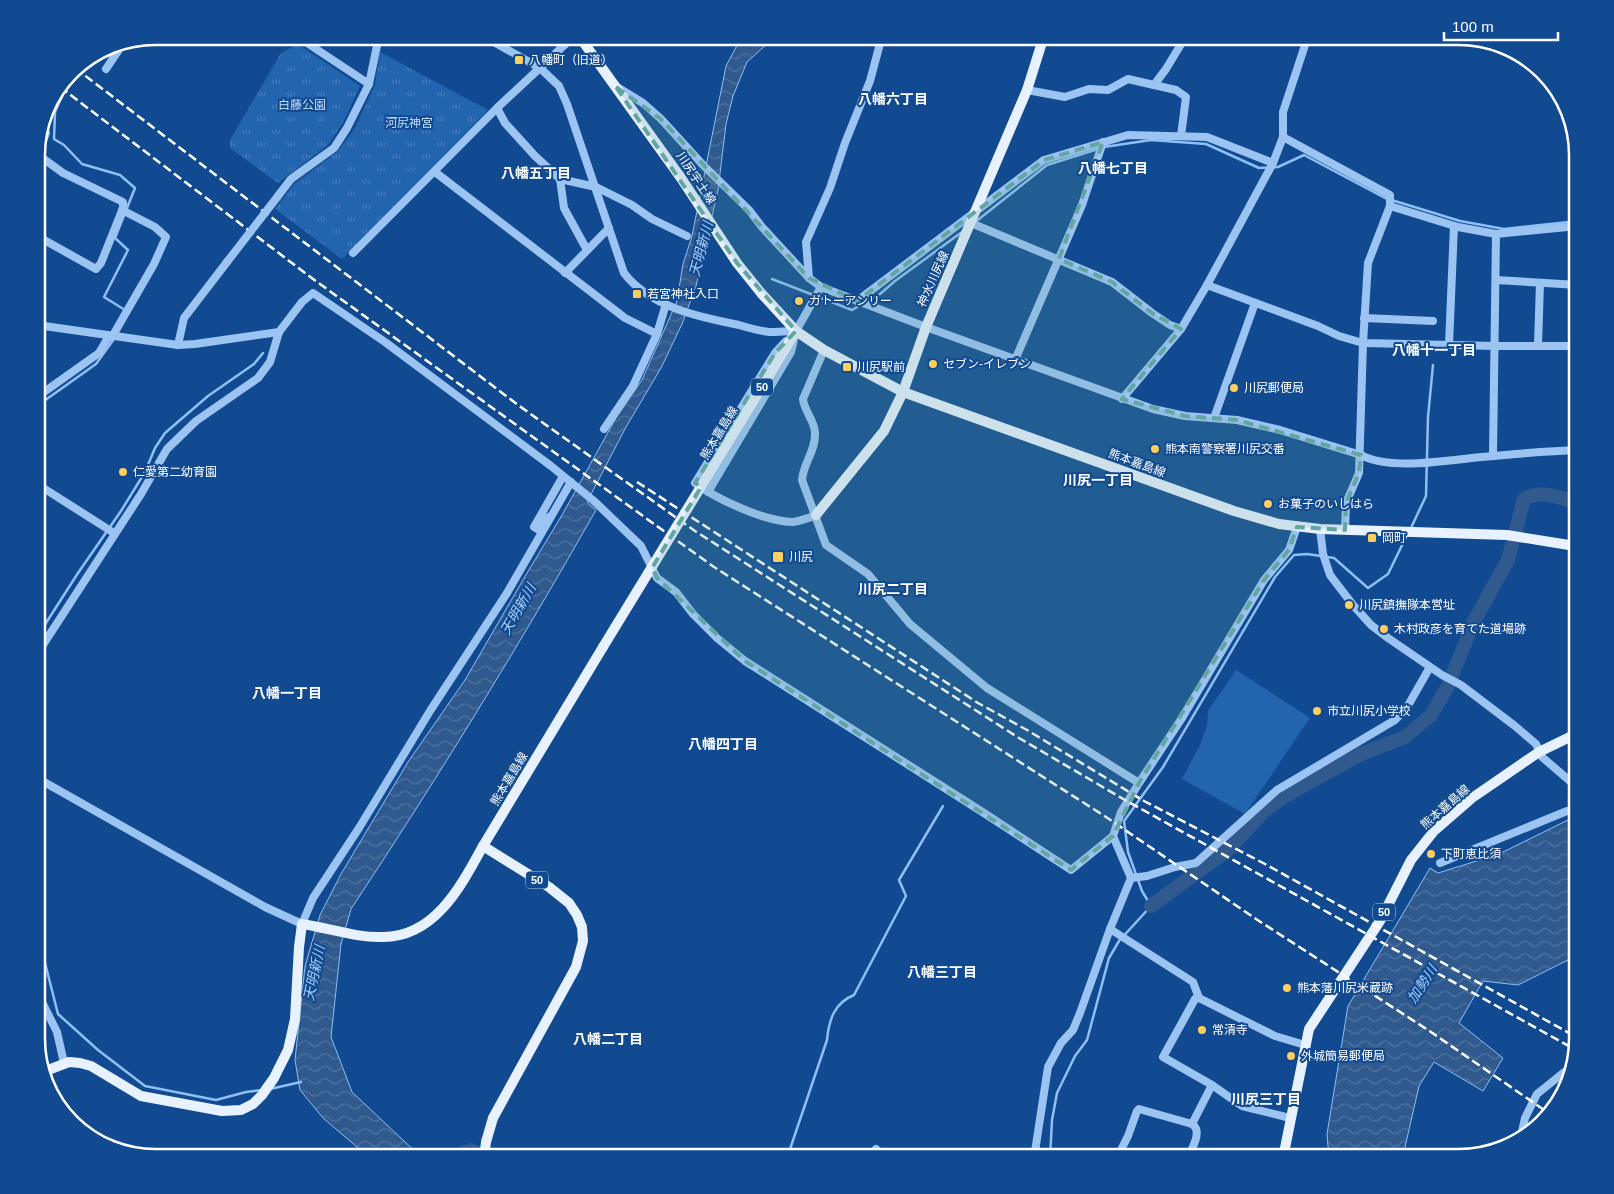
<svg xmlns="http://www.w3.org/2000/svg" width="1614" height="1194" font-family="Helvetica,'Noto Sans JP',sans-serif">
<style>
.grass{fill:#2364af}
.park{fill:url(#park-tufts)}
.water{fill:url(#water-waves);stroke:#8ebff6}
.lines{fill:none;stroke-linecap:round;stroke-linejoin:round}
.stream{stroke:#8ebff6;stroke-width:2.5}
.river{stroke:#305a8e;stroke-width:14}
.minor{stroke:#9cc4f2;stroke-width:8}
.major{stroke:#e7f1ff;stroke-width:10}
.rail{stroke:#fff;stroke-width:2.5;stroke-dasharray:9 4;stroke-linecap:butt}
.minor-bridge{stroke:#9cc4f2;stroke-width:8}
.major-bridge{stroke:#e7f1ff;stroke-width:10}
.marked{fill:#63a6a1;fill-opacity:0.2;stroke:#63a6a1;stroke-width:4;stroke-dasharray:10 6;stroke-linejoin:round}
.poi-dot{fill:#ffce5d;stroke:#114a90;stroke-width:2}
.labels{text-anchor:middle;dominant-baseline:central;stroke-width:4;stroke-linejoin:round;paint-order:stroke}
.shield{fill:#114a90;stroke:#b8c9de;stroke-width:1}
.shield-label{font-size:11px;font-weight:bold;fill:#fff}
.poi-label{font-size:12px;fill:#fff;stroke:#114a90;text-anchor:start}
.park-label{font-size:12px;fill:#c3defd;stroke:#114a90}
.street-label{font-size:12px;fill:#fff;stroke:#114a90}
.neighbourhood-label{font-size:14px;font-weight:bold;fill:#fff;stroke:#114a90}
.water-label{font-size:14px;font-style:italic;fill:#a8cef9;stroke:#114a90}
.rim{fill:none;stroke:#fff;stroke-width:2.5}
</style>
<defs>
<pattern id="park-tufts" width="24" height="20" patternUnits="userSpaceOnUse" patternTransform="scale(1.25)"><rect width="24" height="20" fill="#2364af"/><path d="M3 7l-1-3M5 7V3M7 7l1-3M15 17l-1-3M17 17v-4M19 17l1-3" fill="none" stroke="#447bbb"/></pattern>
<pattern id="water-waves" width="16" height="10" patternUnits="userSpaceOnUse" patternTransform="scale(1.25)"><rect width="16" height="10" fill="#305a8e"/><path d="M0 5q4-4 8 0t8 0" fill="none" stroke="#4f739f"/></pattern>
</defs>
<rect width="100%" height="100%" fill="#114a90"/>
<path class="grass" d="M1236,670L1310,718L1245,814L1182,779L1200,745L1207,726L1208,711Z"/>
<g class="park">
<path d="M298,44L360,86L343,123L328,145L278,183L230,148V140L281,53Z"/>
<path d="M380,52L488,110L342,259L275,209L294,184L337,152L355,128L375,85Z"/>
</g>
<g class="water">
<path d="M742,36H772L768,43L747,62L733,96L726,124L718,190L696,286L682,324L661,368L626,427L587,502L596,510C519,646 437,779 351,909L341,944L331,1037L352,1092L422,1158H370L323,1118L300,1090L295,1060L305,966L320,915L341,874L408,762L465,680L527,573L562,515L616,418L642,380L677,301L683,264L692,236L726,66Z"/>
<path d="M1578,818V955L1518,985L1483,981L1459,1023L1503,1058L1483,1091L1434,1062L1419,1086L1405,1147L1406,1158H1329L1327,1134L1348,1006L1430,868L1438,873L1499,854L1568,820Z"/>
</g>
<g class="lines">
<g class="stream">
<path d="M74,70L55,112L54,139L64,145L82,164L120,175L135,188L115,238L128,250L104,297L125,310"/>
<path d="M1104,147L1151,140L1206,144L1259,168L1278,167L1304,155L1385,198L1460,221L1504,229L1578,221"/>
<path d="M974,223L1047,165L1098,149"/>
<path d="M772,279L852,310L880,294L895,281L962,232"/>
<path d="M37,406L96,364L114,339"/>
<path d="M1410,530L1426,496L1428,417L1433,365"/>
<path d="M1327,557L1334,558L1368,588L1388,574L1407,535"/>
<path d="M37,637L78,573L121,511L145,472L155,448L165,433L208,396L254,364L263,353"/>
<path d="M36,950L44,959L58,1014L98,1050L145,1086L216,1100L246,1092L262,1090"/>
<path d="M270,1089L301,1082"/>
<path d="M787,1158L827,1040C829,1020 834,1003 854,995L906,896L899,880L943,806"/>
<path d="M1050,1158L1052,1120L1057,1093L1075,1056L1087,1040L1109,958L1119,941L1151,906L1142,891L1128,852L1124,821L1163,767L1275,577L1294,555L1307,554L1321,556"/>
</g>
<g class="river">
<path d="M1151,906L1229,849L1265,810L1287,795L1361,754L1405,737L1431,715L1447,688L1474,621L1508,560L1524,499C1540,489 1561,498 1578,503"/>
<path d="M459,1158L463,1153L471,1150L488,1158"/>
</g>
<g class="minor">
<path d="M300,36L301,39L369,84"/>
<path d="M483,36L540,68L559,86L567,104L624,273C650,307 699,317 739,325C749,328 759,331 769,332C778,332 788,331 796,331"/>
<path d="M109,46L118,51"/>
<path d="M106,69L124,42"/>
<path d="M1549,83L1551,85"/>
<path d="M1154,85L1176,90L1186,97L1181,136"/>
<path d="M617,87L643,103L661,119L703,165L749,210L762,227L809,278L821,287L926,327L1153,409L1185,416L1237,420L1280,430L1361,455C1391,471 1448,460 1482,457C1514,454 1546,451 1578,450"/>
<path d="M1027,90L1065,97L1089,89L1108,90L1128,79L1154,85L1166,69L1186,36"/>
<path d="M497,108L505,123L535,156L560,179L596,187L632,205L652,219L687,236"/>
<path d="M1283,137L1390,195V206L1368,263L1363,343L1359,473L1346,503L1345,530"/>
<path d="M37,156L46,133L42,126"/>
<path d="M435,172L625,318L657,334"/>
<path d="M560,179L564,208L587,250"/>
<path d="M278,196L291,179L334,148L347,128L369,84L379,36"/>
<path d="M1390,206L1458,227L1496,234L1578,226"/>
<path d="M971,223L1112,282L1152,313L1170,325L1181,329"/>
<path d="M37,236L96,269L101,263L123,208V202L63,173L37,154"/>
<path d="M353,253L497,108L574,36"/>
<path d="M565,273L609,228"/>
<path d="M809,278L806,242L830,188L845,143L870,81L882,36"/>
<path d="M1496,280L1578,285"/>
<path d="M1207,285L1318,326L1339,336L1363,343L1495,346H1578"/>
<path d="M857,301L1044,160L1128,135L1207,137L1273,163"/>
<path d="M1364,318L1433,321"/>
<path d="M37,325L178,345L195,344L279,332"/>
<path d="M112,337L154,264L166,237L155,227L122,210"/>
<path d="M786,341L775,353L695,483C716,499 766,522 793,522C800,521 809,518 816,515"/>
<path d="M178,345L184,318L227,262"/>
<path d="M1449,345L1454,226"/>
<path d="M1538,345L1540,283"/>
<path d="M824,350L803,399C804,411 815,421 815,433C816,450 803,464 802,480L826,545L868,574L910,624L987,688L1139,783"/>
<path d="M1015,360L1082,205L1103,142"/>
<path d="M37,397L99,353L109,336"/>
<path d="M1122,399L1181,329L1207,285L1273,163L1283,137V112L1308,36"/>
<path d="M1214,418L1255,303"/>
<path d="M604,429L633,386L657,334L666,304"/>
<path d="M1493,456L1496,234"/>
<path d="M37,484L114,533"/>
<path d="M708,492L791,352L796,331L821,287"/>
<path d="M549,517L537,529L534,527L562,478"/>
<path d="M1320,529L1323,554L1330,575L1353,605L1371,625L1388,638L1442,675L1461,685L1515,726L1536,744L1542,757L1578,788"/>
<path d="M37,654L141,494L167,449L196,421L258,378L270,362L279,332L302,302L313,293L385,342L551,466L594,501L641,546L657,578L676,592L693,614L717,638L745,661L984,813L1071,870L1113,836L1121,812L1139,783L1182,718L1264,580L1289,550L1297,527"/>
<path d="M37,778L265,907L302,924L313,898L359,828L430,711L507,593L571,482"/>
<path d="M1440,863L1567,811L1578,808"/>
<path d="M1131,878L1147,876L1175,867L1196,863L1277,790L1395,720L1406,709L1430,667"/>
<path d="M1110,929L1193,982L1199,998L1275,1036L1305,1045"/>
<path d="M36,990L57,1032L64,1063"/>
<path d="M1199,998L1195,999L1163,1057L1212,1085L1242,1106L1290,1118"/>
<path d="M1192,1124L1212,1085"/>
<path d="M1521,1136L1525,1118L1537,1094L1573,1065"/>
<path d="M876,1149L884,1158"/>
<path d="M1034,1158L1048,1067L1061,1043L1073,1030L1080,1013L1110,929L1131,878L1113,836"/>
<path d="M1117,1158L1128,1136L1137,1111L1139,1109L1192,1124C1203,1131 1192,1148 1188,1158"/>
</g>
<g class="major">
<path d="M579,36L681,178L737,263L761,293L796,331L824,350L903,392L1234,511L1279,524L1320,529L1507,535L1569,545L1578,549"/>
<path d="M727,444L796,331"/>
<path d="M816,515L884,431L903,392L926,327L1027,90L1044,36"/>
<path d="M43,1072L69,1062L80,1063L91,1066L141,1096L222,1111L241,1110L253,1104L262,1095L274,1078L288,1050L295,1019L299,947L302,924C329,928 356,938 383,937C435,937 461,886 483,846"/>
<path d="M484,1158L486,1142L493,1118L576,967L583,941L582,927L577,915L569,903L549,887L483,846L603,647"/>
<path d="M1283,1158L1309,1029L1380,921L1411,860L1434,831L1472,798L1539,752L1578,733"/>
</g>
<g class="rail">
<path d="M75,68L518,405L695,531L1019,738L1125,800L1576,1050"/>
<path d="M60,87L313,279L714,567L1106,817L1256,919L1428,1030L1550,1114"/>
<path d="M637,482L978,703L1027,730L1144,801L1265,864L1578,1038"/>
</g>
<path class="minor-bridge" d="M227,262L278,196"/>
<path class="major-bridge" d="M603,647L727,444"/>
</g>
<path class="marked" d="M616,87L661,119L809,278L857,301L1044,160L1103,142L1059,259L1112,282L1152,313L1181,329L1122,399L1185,416L1237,420L1361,455L1359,473L1346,503L1345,530L1297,527L1289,550L1264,580L1139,783L1113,836L1071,870L745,661L657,578L652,568L701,487L695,483L775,353L796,331L737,263Z"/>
<g class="poi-dot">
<rect x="514" y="55" width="10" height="10" rx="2.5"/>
<rect x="632" y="289" width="10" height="10" rx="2.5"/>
<circle cx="799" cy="301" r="5"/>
<circle cx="933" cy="364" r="5"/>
<rect x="842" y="362" width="10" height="10" rx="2.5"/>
<circle cx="1234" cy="388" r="5"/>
<circle cx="1155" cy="449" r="5"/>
<circle cx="123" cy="472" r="5"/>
<circle cx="1268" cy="504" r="5"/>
<rect x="1367" y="533" width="10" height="10" rx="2.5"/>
<rect x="772" y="551" width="12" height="12" rx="2.5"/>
<circle cx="1349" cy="605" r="5"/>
<circle cx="1384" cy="629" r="5"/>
<circle cx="1317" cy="711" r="5"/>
<circle cx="1431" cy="854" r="5"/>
<circle cx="1287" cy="988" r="5"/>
<circle cx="1202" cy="1030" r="5"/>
<circle cx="1291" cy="1056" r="5"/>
</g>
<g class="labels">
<g class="shield">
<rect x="751" y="378.5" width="22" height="17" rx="4"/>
<rect x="526" y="871.5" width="22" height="17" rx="4"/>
<rect x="1373" y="903.5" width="22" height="17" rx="4"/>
</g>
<g class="shield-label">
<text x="762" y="387">50</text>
<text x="537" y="880">50</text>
<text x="1384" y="912">50</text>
</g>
<g class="poi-label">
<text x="529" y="60">八幡町（旧道）</text>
<text x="647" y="294">若宮神社入口</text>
<text x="809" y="301">ガトーアンリー</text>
<text x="943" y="364">セブン-イレブン</text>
<text x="857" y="367">川尻駅前</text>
<text x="1244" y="388">川尻郵便局</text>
<text x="1165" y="449">熊本南警察署川尻交番</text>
<text x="133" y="472">仁愛第二幼育園</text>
<text x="1278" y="504">お菓子のいしはら</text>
<text x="1382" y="538">岡町</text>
<text x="789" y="557">川尻</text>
<text x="1359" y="605">川尻鎮撫隊本営址</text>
<text x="1394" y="629">木村政彦を育てた道場跡</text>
<text x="1327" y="711">市立川尻小学校</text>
<text x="1441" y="854">下町恵比須</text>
<text x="1297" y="988">熊本藩川尻米蔵跡</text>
<text x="1212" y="1030">常清寺</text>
<text x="1301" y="1056">外城簡易郵便局</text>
</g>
<g class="park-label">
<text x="302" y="105">白藤公園</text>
<text x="409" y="123">河尻神宮</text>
</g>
<g class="street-label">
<text transform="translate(696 178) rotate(56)">川尻宇土線</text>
<text transform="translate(933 279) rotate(-66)">神水川尻線</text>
<text transform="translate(719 433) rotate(-59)">熊本嘉島線</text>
<text transform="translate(1137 463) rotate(20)">熊本嘉島線</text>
<text transform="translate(509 779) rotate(-59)">熊本嘉島線</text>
<text transform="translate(1445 807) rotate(-41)">熊本嘉島線</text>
</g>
<g class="neighbourhood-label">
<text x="893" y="99">八幡六丁目</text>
<text x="1113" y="168">八幡七丁目</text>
<text x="536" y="173">八幡五丁目</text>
<text x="1434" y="350">八幡十一丁目</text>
<text x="1098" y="480">川尻一丁目</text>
<text x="893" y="589">川尻二丁目</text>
<text x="287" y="693">八幡一丁目</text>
<text x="723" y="744">八幡四丁目</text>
<text x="942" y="972">八幡三丁目</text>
<text x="608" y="1039">八幡二丁目</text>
<text x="1266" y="1099">川尻三丁目</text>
</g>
<g class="water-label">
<text transform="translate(701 249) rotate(-75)">天明新川</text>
<text transform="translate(518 609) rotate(-60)">天明新川</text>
<text transform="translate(314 973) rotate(-78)">天明新川</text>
<text transform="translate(1422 984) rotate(-57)">加勢川</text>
</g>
</g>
<path d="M0 0H1614V1194H0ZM155 45H1459A110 110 0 0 1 1569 155V1039A110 110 0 0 1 1459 1149H155A110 110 0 0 1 45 1039V155A110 110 0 0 1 155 45Z" fill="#114a90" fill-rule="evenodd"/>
<path class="rim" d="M155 45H1459A110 110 0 0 1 1569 155V1039A110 110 0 0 1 1459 1149H155A110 110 0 0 1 45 1039V155A110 110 0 0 1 155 45Z"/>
<path d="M1444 32v8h114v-8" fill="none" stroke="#ffffff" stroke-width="2.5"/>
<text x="1452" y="32" font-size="15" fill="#ffffff" stroke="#114a90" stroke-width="4" paint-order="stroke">100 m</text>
</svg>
